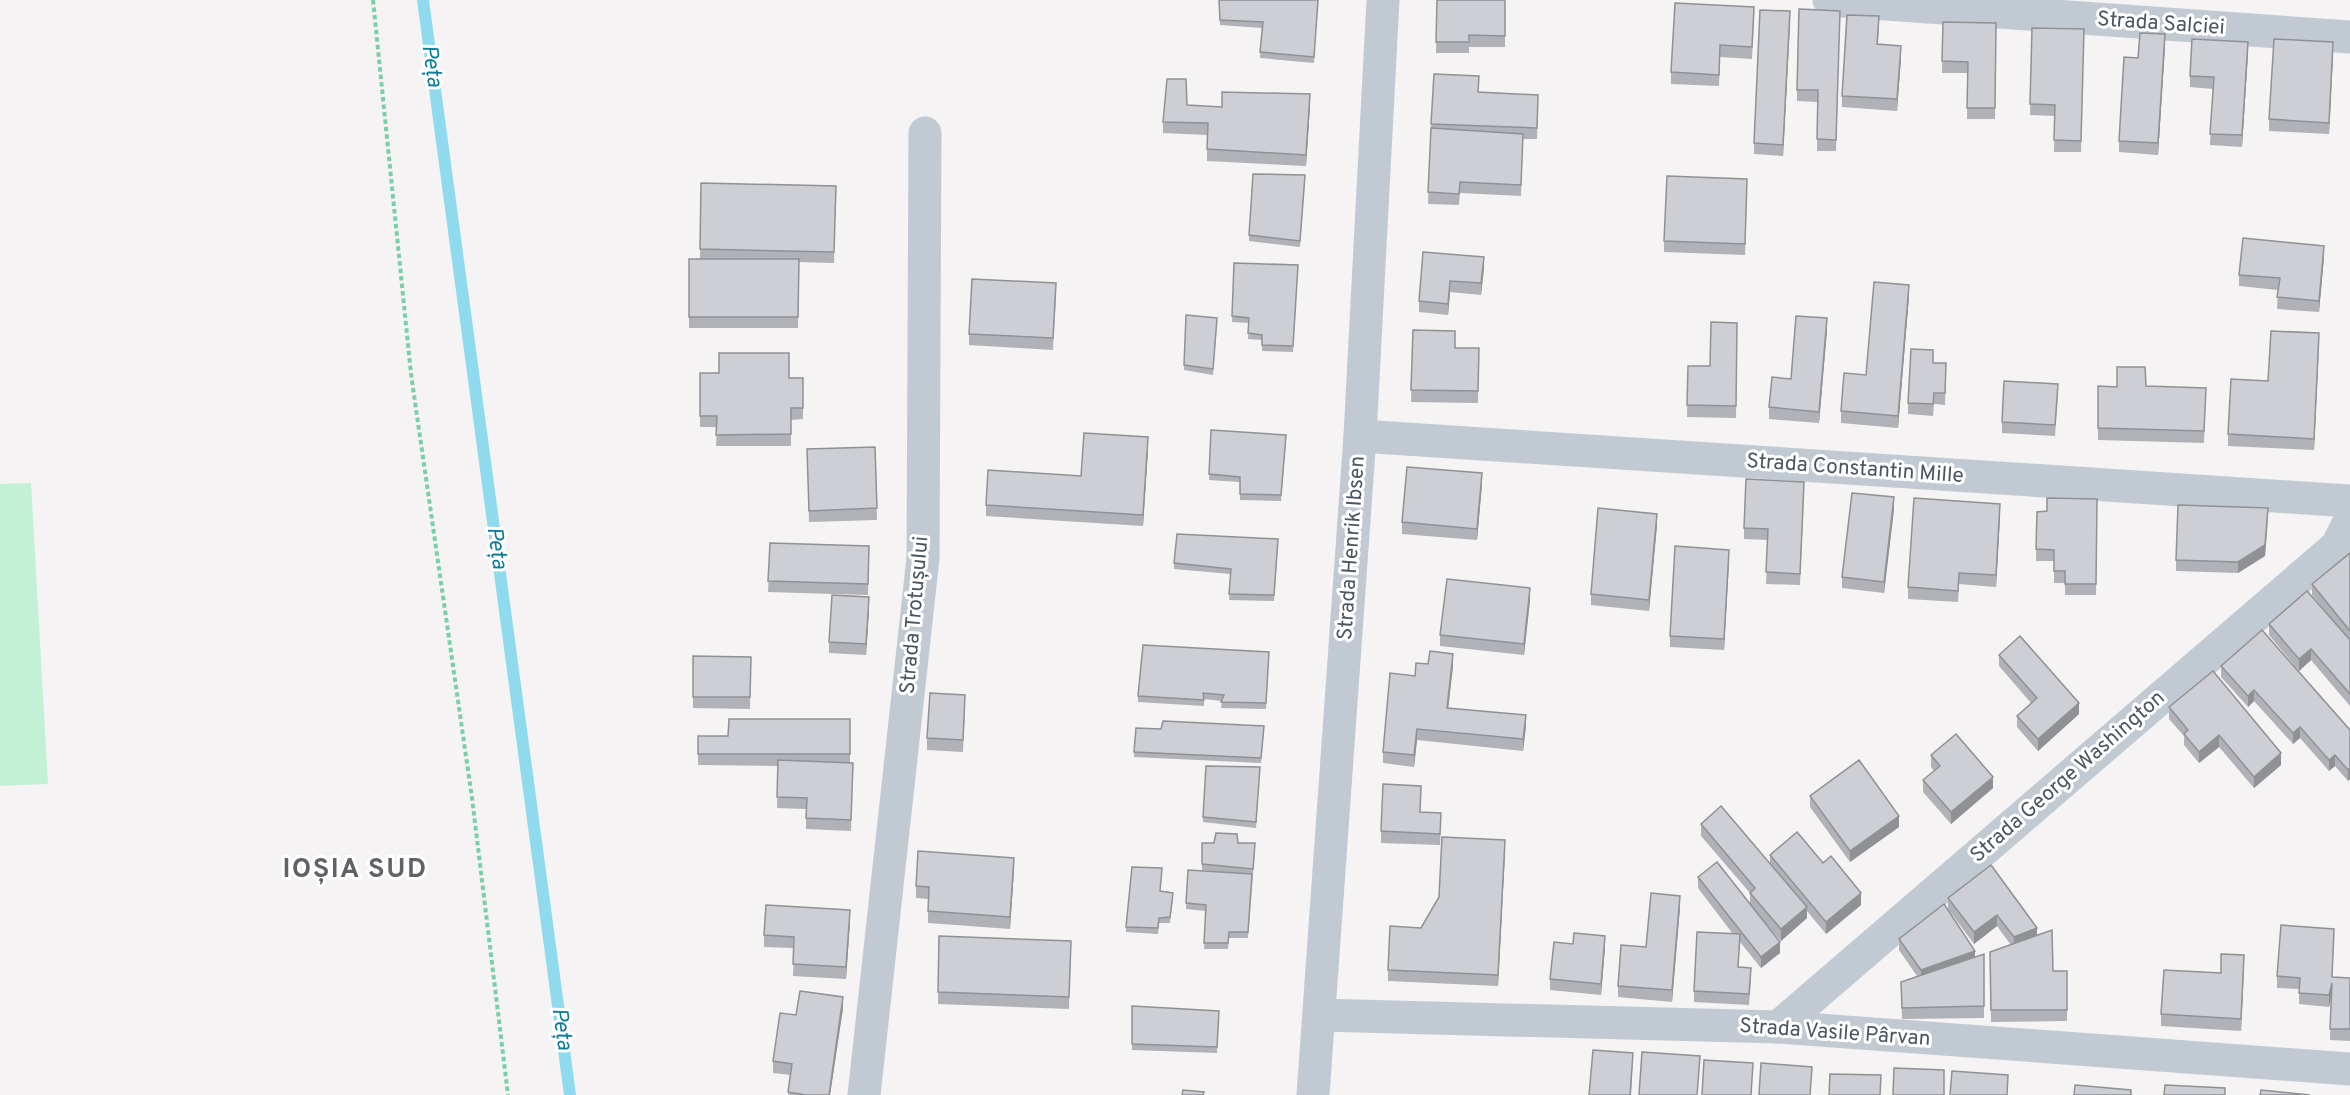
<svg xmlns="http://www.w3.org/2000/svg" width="2350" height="1095" font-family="Overpass,sans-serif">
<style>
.green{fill:#c3f1d5}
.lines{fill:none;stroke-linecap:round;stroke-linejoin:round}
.stream{stroke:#90daee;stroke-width:12}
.path{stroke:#7ad0a6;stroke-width:4;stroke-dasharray:4.5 3;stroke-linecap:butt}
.street{stroke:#c1cad2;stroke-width:33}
.wall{fill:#b0b2b7}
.shaded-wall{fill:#909195}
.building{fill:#cdcfd5;stroke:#909195;stroke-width:1.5}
.labels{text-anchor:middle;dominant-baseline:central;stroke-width:6;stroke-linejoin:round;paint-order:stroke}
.street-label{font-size:21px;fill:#4a5661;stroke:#fff}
.water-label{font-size:22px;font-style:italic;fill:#0c7c9b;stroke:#fff}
.district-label{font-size:27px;font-weight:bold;letter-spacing:1.5px;fill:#5f6368;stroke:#fff}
</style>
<rect width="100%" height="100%" fill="#f5f3f3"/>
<path class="green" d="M31,483L48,784L0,786V484Z"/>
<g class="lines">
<path class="stream" d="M423,0L570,1095"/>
<path class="path" d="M373,0L411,374L472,798L508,1095"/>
<g class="street">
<path d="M1829,0L2350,37"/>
<path d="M1360,436L2350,501"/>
<path d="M1319,1015L1778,1027L2350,1069"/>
<path d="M1778,1027L2337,546L2350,520"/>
<path d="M864,1095L923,558L925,133"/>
<path d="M1313,1095L1360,436L1383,0"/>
</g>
</g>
<g class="wall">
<path d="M1219,0H1318L1314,63L1260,58L1262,28L1220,25Z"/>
<path d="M1437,0H1505V47H1469V53H1436Z"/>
<path d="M1840,11L1836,151H1817L1818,102L1797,101V90Z"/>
<path d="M1754,19L1752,59L1720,57L1719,86L1671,84V72Z"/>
<path d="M1790,22L1783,156L1754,154V143Z"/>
<path d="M1943,22L1996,23L1995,119H1967L1968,73H1942Z"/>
<path d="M1879,28L1878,44L1901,57L1897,111L1842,107V96Z"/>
<path d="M2032,28L2084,29L2081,152H2054L2055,116L2030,115Z"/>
<path d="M2165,46L2158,155L2119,152V141L2138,58Z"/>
<path d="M2248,53L2242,147L2210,145L2213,89L2190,87V76Z"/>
<path d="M2333,54L2329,134L2269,131V119Z"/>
<path d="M1479,92L1538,95L1537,139H1523L1521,196L1460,193L1459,205L1428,204L1431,124Z"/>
<path d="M1187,105L1222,107L1310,105L1306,166L1207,161V135L1163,133V122Z"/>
<path d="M1305,180L1300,247L1249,241V235Z"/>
<path d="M701,183L836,186L834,263L799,262L798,328H689V259H700Z"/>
<path d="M1747,191L1745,255L1664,252V241Z"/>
<path d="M1423,252L1484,268L1481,295L1450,292L1448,315L1419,312V301Z"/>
<path d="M2324,257L2319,312L2277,309L2278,290L2239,286V275Z"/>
<path d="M1234,263L1298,265L1293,352L1262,351V340L1248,339L1249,323L1232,322Z"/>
<path d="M1056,295L1053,350L969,345V334Z"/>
<path d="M1909,296L1898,428L1841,423V411L1866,375Z"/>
<path d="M1186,315L1217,324L1213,375L1184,370Z"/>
<path d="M1737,323L1736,418L1687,417L1688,366H1710Z"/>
<path d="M1413,330L1455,348H1479L1478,403L1411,402Z"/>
<path d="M1827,330L1819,423L1769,419V407Z"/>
<path d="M2319,344L2314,450L2228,446V434L2268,381Z"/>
<path d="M1933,363L1946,375L1945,405L1934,404L1933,416L1908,414V403Z"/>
<path d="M700,373L803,378V419L791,420V446H716L717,427H700Z"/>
<path d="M2098,386L2117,387L2146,386L2206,388L2204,443L2098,440Z"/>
<path d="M2058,395L2055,436L2002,433V422Z"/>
<path d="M1211,430L1286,441L1281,501L1240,500V482L1209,480Z"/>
<path d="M875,447L877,520L809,522L807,449Z"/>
<path d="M1148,448L1143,526L986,516V505L1081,476Z"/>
<path d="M1482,484L1477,540L1402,534V522Z"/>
<path d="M1804,493L1800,585L1766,584L1768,540L1744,539V528Z"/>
<path d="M2097,499L2096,595H2065V583H2054V561H2036L2037,512L2047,511Z"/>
<path d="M1894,509L1884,593L1842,588V577Z"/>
<path d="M2000,516L1996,587L1959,584L1958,602L1908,599V587Z"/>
<path d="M2268,520L2265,556L2238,573L2176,571V560Z"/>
<path d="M1657,525L1649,611L1591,605V594Z"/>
<path d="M770,543L869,546L868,595L768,592Z"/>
<path d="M1278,545L1274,601L1229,600L1231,574L1174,569V563Z"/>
<path d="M2350,553V706L2311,660L2299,671L2269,635V624L2325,611L2312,595V584Z"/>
<path d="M1729,561L1724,650L1670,647V636Z"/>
<path d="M1530,600L1524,655L1440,646V635Z"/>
<path d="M869,609L866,655L829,653V642Z"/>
<path d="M1269,652L1266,709L1221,708L1222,701L1204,699V706L1138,702V696Z"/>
<path d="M1999,655L2079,714L2038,751L2017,727V716L2031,703L1999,666Z"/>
<path d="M693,656L751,657L750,709L693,708Z"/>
<path d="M1428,664L1453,666L1448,708L1526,726L1523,751L1417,740L1414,767L1383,763V752L1415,676Z"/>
<path d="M2221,666L2350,730V779L2348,781L2335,766L2329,771L2300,738L2293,744L2254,701L2248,707L2221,677Z"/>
<path d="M965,706L963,752L927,750V738Z"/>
<path d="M2169,707L2281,765L2254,788L2219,747L2199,763L2184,745V736L2169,719Z"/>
<path d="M850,719V763H853L851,831L806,829V809L777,808L778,766L698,765V736H728Z"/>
<path d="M1136,728L1264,732L1261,763L1134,757Z"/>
<path d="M1931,755L1993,788L1951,824L1923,792V780L1934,771L1931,767Z"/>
<path d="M1260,767L1256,828L1203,822V817Z"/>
<path d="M1810,796L1899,827L1850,862L1810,807Z"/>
<path d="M1421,798L1420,812L1441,824L1440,845L1381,843V831Z"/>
<path d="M1701,824L1770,863V855L1823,863L1861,905L1826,934L1807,911V918L1781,941L1759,916L1780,953L1761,968L1740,942L1738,967L1751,979L1749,1005L1694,1002V991L1733,934L1698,888V877L1750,903V893L1701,836Z"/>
<path d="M1202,843H1238L1255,849L1248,938H1229L1228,949H1204L1206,911L1186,909L1188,870L1241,874L1202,870Z"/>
<path d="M1505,852L1498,986L1388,981V970L1421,928Z"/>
<path d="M1991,865L2037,935L2053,971H2067V1021L1991,1022L1990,952L2011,945L1997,926L1974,944L1948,909V898Z"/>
<path d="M1014,869L1010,929L928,923V899L916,898V886Z"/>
<path d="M1162,874L1160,891L1173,898L1170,923H1159L1158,934L1126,932V927Z"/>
<path d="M1680,907L1672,1002L1618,997V986Z"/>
<path d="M850,921L846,979L793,976L794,948L764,947V935Z"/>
<path d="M939,936L1071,941L1069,1009L938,1004Z"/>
<path d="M1899,939L1975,957L1984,954V1018L1902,1019L1901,982L1917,976L1899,950Z"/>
<path d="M2334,940L2332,977L2350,978V1041L2330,1040L2331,996L2329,1007L2299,1004V989L2277,988V976Z"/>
<path d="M1605,947L1601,995L1550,990V979Z"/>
<path d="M2244,966L2241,1031L2161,1026V1014L2221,973Z"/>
<path d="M1132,1006L1219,1011L1217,1053L1132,1050Z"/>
<path d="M843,1008L830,1095H788L791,1075L773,1073V1061L796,1015Z"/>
</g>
<g class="shaded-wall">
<path d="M1790,11V22L1783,156V145Z"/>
<path d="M2165,34V46L2158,155V143Z"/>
<path d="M2248,42V53L2242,147V135Z"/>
<path d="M2333,42V54L2329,134V123Z"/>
<path d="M1901,46V57L1897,111V99Z"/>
<path d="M1310,94V105L1306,166V155Z"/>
<path d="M2324,246V257L2319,312V301Z"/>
<path d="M1484,257V268L1481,295V283Z"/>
<path d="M1450,281V292L1448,315V304Z"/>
<path d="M1909,285V296L1898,428V416Z"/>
<path d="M1827,318V330L1819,423V412Z"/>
<path d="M2319,333V344L2314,450V439Z"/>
<path d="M1148,437V448L1143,526V515Z"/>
<path d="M1482,473V484L1477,540V529Z"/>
<path d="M1894,497V509L1884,593V582Z"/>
<path d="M2000,504V516L1996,587V575Z"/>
<path d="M2268,508L2265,556L2238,573V562Z"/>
<path d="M1657,514V525L1649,611V600Z"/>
<path d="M1729,550V561L1724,650V639Z"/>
<path d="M1530,588V600L1524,655V644Z"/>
<path d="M869,597V609L866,655V644Z"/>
<path d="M2311,649V660L2299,671V659Z"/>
<path d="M1453,654V666L1447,720V708Z"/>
<path d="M2254,690V701L2248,707V696Z"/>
<path d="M2079,703V714L2038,751V739Z"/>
<path d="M1526,715V726L1523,751V739Z"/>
<path d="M2300,727V738L2293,744V733Z"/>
<path d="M1417,729V740L1414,767V755Z"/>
<path d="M2219,735V747L2199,763V752Z"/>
<path d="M2281,753V765L2254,788V777Z"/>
<path d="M2335,755V766L2329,771V760Z"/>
<path d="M2350,768V779L2348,781V770Z"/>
<path d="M1993,777V788L1951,824V812Z"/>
<path d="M1899,816V827L1850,862V851Z"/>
<path d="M1505,840V852L1498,986V975Z"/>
<path d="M1014,858V869L1010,929V917Z"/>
<path d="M1861,893V905L1826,934V922Z"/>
<path d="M1680,896V907L1672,1002V990Z"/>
<path d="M1807,907V918L1781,941V929Z"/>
<path d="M850,910V921L846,979V967Z"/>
<path d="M1997,915V926L1974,944V932Z"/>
<path d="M2037,928V939L2014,949V937Z"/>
<path d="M1605,936V947L1601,995V984Z"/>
<path d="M1780,942V953L1761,968V957Z"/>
<path d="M1975,951V962L1921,982V970Z"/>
<path d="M2244,955V966L2241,1031V1019Z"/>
<path d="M2332,983V994L2329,1007V995Z"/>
<path d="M843,997V1008L830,1095H829Z"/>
<path d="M1633,1053L1631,1095H1630Z"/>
</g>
<g class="building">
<path d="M1219,0H1318L1314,57L1260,52L1263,22L1220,20Z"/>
<path d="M1437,0H1505V36L1469,35V42H1436Z"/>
<path d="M1675,3L1754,7L1752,47L1720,45L1719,75L1671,72Z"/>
<path d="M1799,9L1840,11L1836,140L1817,139L1818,90H1797Z"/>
<path d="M1760,10L1790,11L1783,145L1754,143Z"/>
<path d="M1847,15L1879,16L1877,44L1901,46L1897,99L1842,96Z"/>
<path d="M1943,22L1996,23L1995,108H1967L1968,62L1942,61Z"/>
<path d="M2032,28L2084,29L2081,141L2054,140L2055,105L2030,104Z"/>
<path d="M2140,33L2165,34L2158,143L2119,141L2124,57L2138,58Z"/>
<path d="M2192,39L2248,42L2242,135L2210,134L2214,77L2190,76Z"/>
<path d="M2274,39L2333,42L2329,123L2269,119Z"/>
<path d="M1434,74L1479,76L1478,92L1538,95L1537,128L1431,124Z"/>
<path d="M1167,79H1186L1187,105L1222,107V92L1310,94L1306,155L1207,149L1208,123L1163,122Z"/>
<path d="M1431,128L1523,134L1521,185L1460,182L1459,194L1428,192Z"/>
<path d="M1253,174L1305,175L1300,241L1249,235Z"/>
<path d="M1667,176L1747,179L1745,244L1664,241Z"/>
<path d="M701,183L836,186L834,252L700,249Z"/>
<path d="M2243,238L2324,246L2319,301L2277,297L2280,278L2239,275Z"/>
<path d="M1423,252L1484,257L1481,283L1450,281L1448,304L1419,301Z"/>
<path d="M689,259H799L798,317H689Z"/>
<path d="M1234,263L1298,265L1293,346L1262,345V335L1248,333L1249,318L1232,316Z"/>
<path d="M972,279L1056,283L1053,338L969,334Z"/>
<path d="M1874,282L1909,285L1898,416L1841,411L1844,373L1866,375Z"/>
<path d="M1186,315L1217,318L1213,369L1184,365Z"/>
<path d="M1796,316L1827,318L1819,412L1769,407L1772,377L1791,379Z"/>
<path d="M1711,322L1737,323L1736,406L1687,405L1688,366H1710Z"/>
<path d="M1413,330L1455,331V348H1479L1478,391L1411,390Z"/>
<path d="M2271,331L2319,333L2314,439L2228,434L2231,379L2268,381Z"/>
<path d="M1911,349L1933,350V363H1946L1945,393H1934L1933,404L1908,403Z"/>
<path d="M719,353H789V378H803V408H791V434L716,435L717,416H700V373H719Z"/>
<path d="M2117,367H2145L2146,386L2206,388L2204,431L2098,428V386L2117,387Z"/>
<path d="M2004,381L2058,384L2055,425L2002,422Z"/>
<path d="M1211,430L1286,435L1281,495L1240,494V477L1209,474Z"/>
<path d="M1084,433L1148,437L1143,515L986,505L988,470L1081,476Z"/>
<path d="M875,447L877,508L809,511L807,449Z"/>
<path d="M1407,467L1482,473L1477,529L1402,522Z"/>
<path d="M1746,479L1804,482L1800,574L1766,572L1768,529L1744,528Z"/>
<path d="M1852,493L1894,497L1884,582L1842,577Z"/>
<path d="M1914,498L2000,504L1996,575L1959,573L1958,591L1908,587Z"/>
<path d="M2047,498L2097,499L2096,584H2065V571H2054V550L2036,549L2037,512L2047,511Z"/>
<path d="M2178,505L2268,508L2265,545L2238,562L2176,560Z"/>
<path d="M1598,508L1657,514L1649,600L1591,594Z"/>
<path d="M1177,534L1278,539L1274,595L1229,594L1231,569L1174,563Z"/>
<path d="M770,543L869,546L868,584L768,581Z"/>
<path d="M1675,546L1729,550L1724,639L1670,636Z"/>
<path d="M2350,553V631L2312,584Z"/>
<path d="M1447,579L1530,588L1524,644L1440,635Z"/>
<path d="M2307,591L2350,640V694L2311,649L2299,659L2269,624Z"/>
<path d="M832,595L869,597L866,644L829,642Z"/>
<path d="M2262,630L2350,730V768L2348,770L2335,755L2329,760L2300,727L2293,733L2254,690L2248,696L2221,666Z"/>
<path d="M2020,636L2079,703L2038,739L2017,716L2037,698L1999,655Z"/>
<path d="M1143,645L1269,652L1266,703L1221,702L1224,695L1203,693L1204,700L1138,696Z"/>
<path d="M1430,651L1453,654L1447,708L1526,715L1523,739L1417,729L1414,755L1383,752L1390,673L1415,676L1416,663L1428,664Z"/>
<path d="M693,656L751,657L750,697H693Z"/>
<path d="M2213,671L2281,753L2254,777L2219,735L2199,752L2184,734L2188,730L2169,707Z"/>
<path d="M930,693L965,695L963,740L927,738Z"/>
<path d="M729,719H850V754H698V736H728Z"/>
<path d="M1163,721L1264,726L1261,758L1134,752L1136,728L1161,729Z"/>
<path d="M1956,734L1993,777L1951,812L1923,780L1940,766L1931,755Z"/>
<path d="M778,760L853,763L851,820L806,818L807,798L777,797Z"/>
<path d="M1859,760L1899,816L1850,851L1810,796Z"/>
<path d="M1206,766L1260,767L1256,822L1203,817Z"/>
<path d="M1383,784L1421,786L1420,812L1441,813L1440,834L1381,831Z"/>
<path d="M1721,806L1807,907L1781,929L1750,893L1755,888L1701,824Z"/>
<path d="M1797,832L1823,863L1831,856L1861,893L1826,922L1770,855Z"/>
<path d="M1216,833L1237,834L1238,843H1255L1253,869L1202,864V843H1214Z"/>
<path d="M1442,837L1505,840L1498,975L1388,970L1390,926L1421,928L1439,897Z"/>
<path d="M918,851L1014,858L1010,917L928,911L929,887L916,886Z"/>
<path d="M1717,862L1780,942L1761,957L1698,877Z"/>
<path d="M1991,865L2037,928L2014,937L1997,915L1974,932L1948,898Z"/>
<path d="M1132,867L1162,868L1160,891L1173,893L1170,917L1159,918L1158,928L1126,927Z"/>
<path d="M1188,870L1252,874L1248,932H1229L1228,943H1204L1206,905L1186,903Z"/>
<path d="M1651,893L1680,896L1672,990L1618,986L1621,945L1646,947Z"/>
<path d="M1944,904L1975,951L1921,970L1899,939Z"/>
<path d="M766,905L850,910L846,967L793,964L794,937L764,935Z"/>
<path d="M2281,925L2334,929L2332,977L2350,978V1029H2330L2332,983L2329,995L2299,993L2300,978L2277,976Z"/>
<path d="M2052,930L2053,971H2067V1010H1991L1990,952Z"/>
<path d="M1697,932L1740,934L1738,967L1751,968L1749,994L1694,991Z"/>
<path d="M1574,933L1605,936L1601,984L1550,979L1554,942L1573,944Z"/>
<path d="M939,936L1071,941L1069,997L938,992Z"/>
<path d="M1984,954V1006L1902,1008L1901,982Z"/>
<path d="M2221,954L2244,955L2241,1019L2161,1014L2164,970L2221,973Z"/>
<path d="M800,991L843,997L829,1095H806L788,1092L792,1064L773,1061L780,1013L796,1015Z"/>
<path d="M1132,1006L1219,1011L1217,1047L1132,1044Z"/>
<path d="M1593,1050L1633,1053L1630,1095H1589Z"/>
<path d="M1642,1052L1700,1056L1697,1095H1639Z"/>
<path d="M1704,1060L1753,1063L1751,1095H1702Z"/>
<path d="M1761,1063L1812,1067L1810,1095H1759Z"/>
<path d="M1894,1068L1944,1070V1095H1893Z"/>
<path d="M1952,1071L2008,1075L2007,1095H1950Z"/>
<path d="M1830,1074L1881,1075L1880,1095H1829Z"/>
<path d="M2075,1085L2131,1090V1095H2074Z"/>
<path d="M2165,1085L2225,1088V1095H2164Z"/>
<path d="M1183,1090L1204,1092L1203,1095H1182Z"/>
<path d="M2261,1090L2310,1095H2260Z"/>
</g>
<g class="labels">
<g class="street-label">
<text transform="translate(2161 24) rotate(4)">Strada Salciei</text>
<text transform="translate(1855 469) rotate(4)">Strada Constantin Mille</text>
<text transform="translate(1352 548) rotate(-86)">Strada Henrik Ibsen</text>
<text transform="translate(915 615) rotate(-85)">Strada Trotușului</text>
<text transform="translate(2068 777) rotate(-41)">Strada George Washington</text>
<text transform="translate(1835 1033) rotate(4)">Strada Vasile Pârvan</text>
</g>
<g class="water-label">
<text transform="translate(431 66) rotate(82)">Peța</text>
<text transform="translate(496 548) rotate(82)">Peța</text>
<text transform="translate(561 1029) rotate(82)">Peța</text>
</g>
<g class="district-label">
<text x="355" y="870">IOȘIA SUD</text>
</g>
</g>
</svg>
